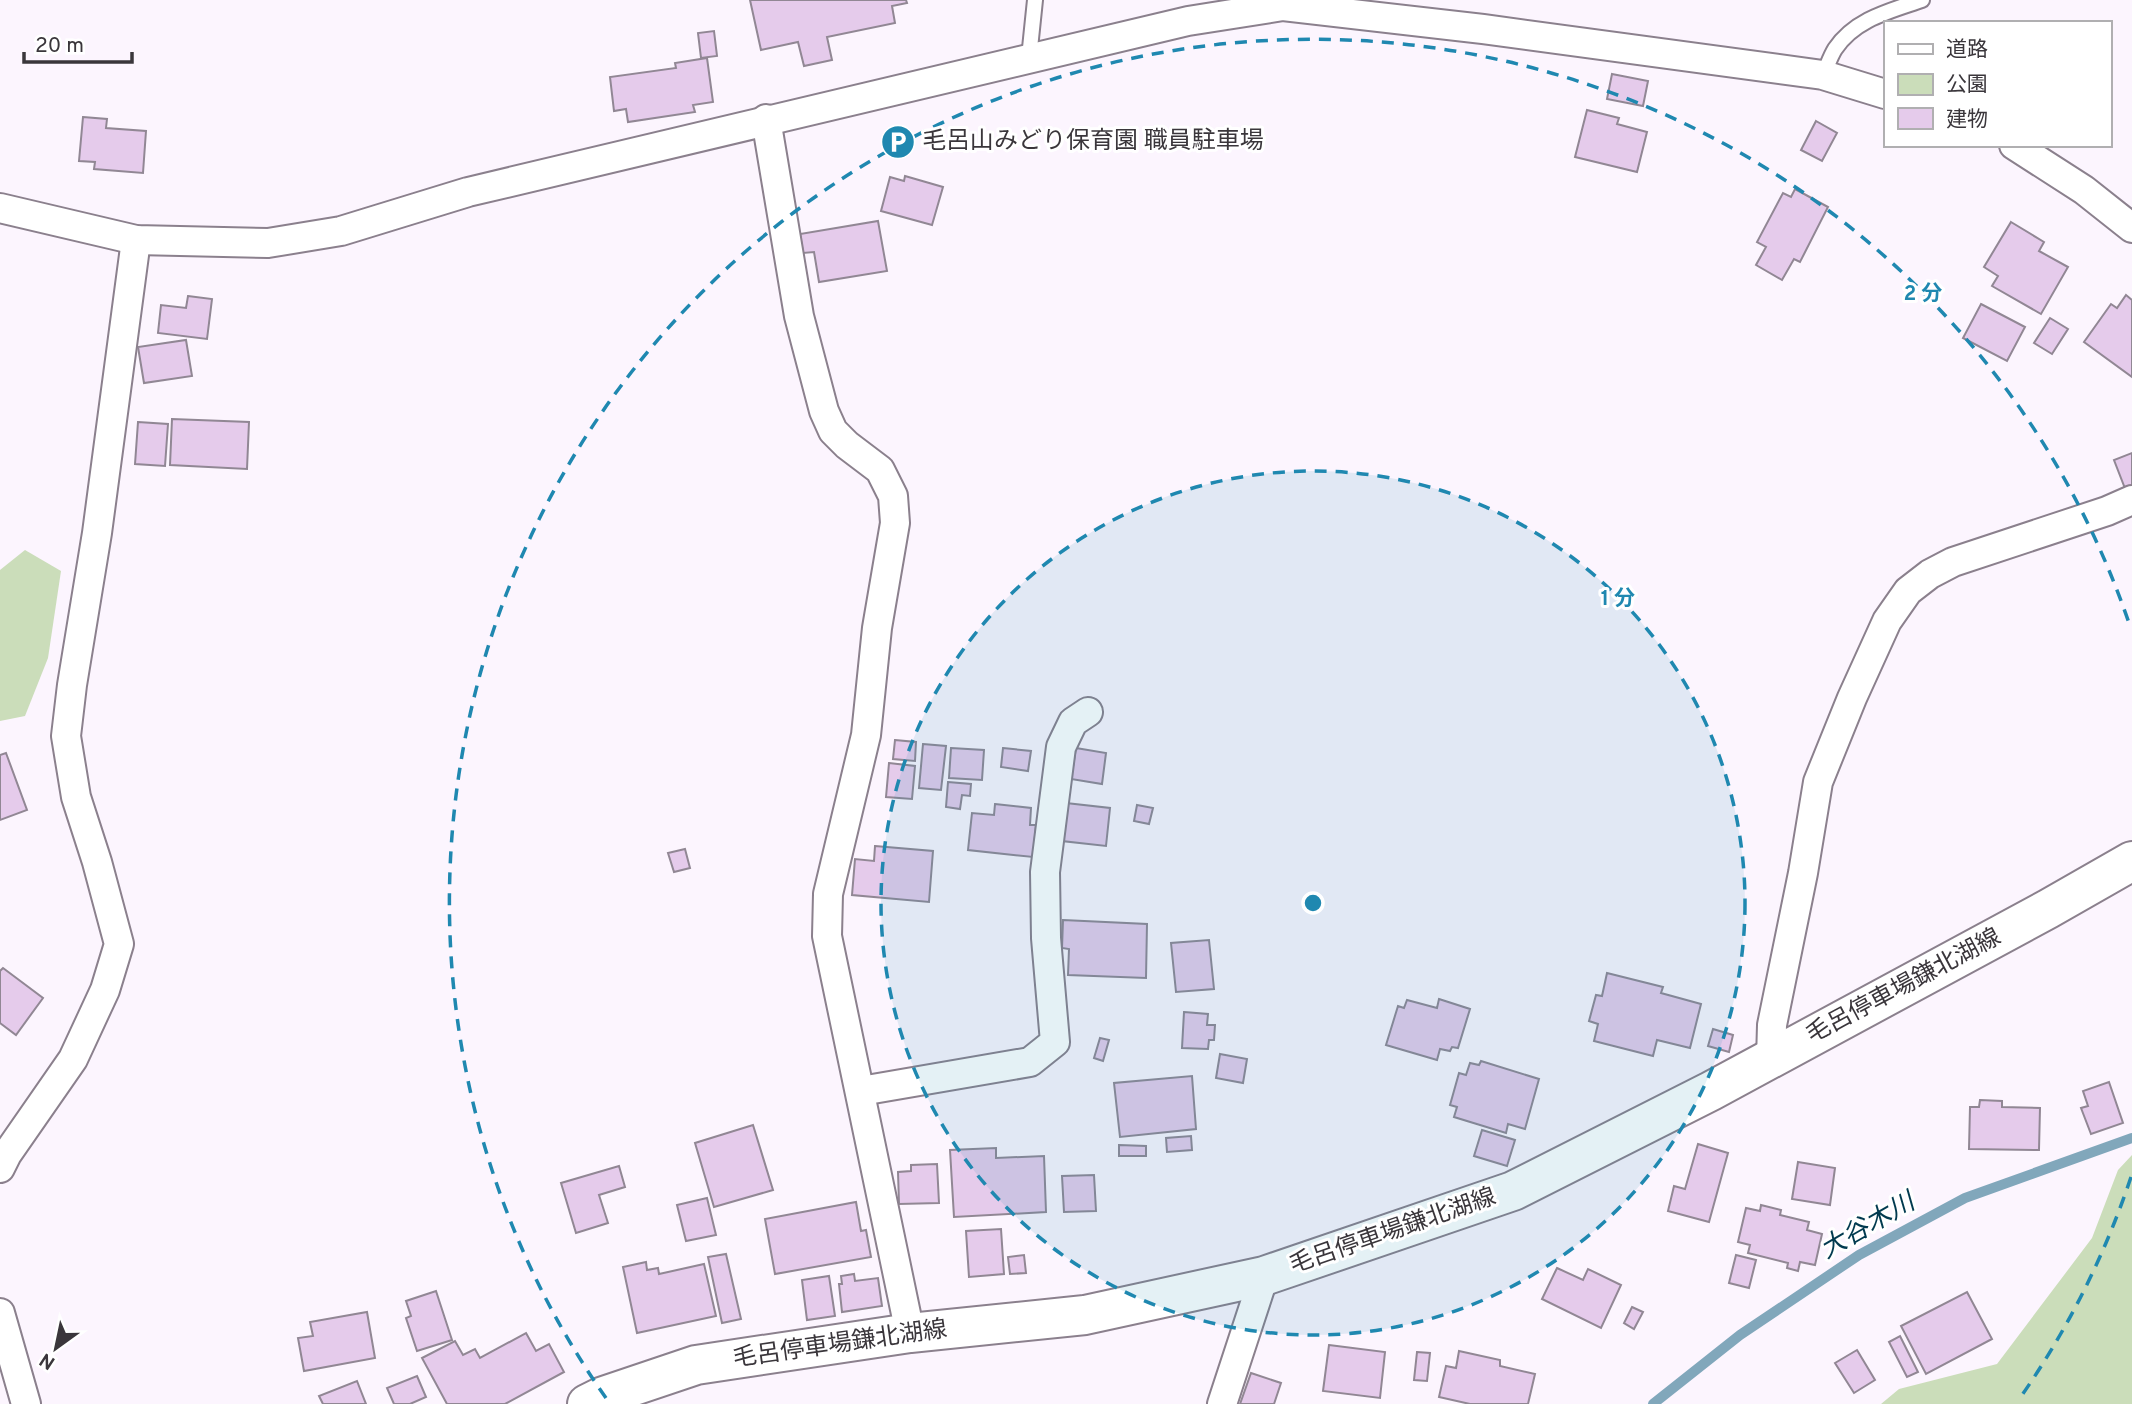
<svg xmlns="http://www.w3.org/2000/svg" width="2132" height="1404" font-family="Overpass,'Noto Sans JP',sans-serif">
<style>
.green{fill:#cbddba}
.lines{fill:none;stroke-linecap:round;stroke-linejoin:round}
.stream{stroke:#81a7bb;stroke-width:10}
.building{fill:#e5cbeb;stroke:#918794;stroke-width:2}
.lane-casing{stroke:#8b808d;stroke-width:18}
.street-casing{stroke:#8b808d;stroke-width:32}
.secondary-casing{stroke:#8b808d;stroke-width:42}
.lane{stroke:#fff;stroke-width:14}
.street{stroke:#fff;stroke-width:28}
.secondary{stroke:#fff;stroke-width:38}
.ring{fill:none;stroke:#1f88b0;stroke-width:3.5;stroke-dasharray:12 9}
.labels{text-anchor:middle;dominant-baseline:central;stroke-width:6;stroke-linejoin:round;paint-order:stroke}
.poi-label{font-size:24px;fill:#3a363b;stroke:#fff;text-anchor:start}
.street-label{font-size:24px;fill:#3a363b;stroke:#fff}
.water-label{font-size:26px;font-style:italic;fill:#013a4f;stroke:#fff}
.centre{fill:#1f88b0;stroke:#fff;stroke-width:3.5}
.ring-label{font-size:21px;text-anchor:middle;font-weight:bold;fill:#1f88b0;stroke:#fff;stroke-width:6;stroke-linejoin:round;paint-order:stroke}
</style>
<rect width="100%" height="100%" fill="#fcf5fe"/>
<g class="green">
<path d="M25,550L61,571L48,658L25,716L0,721V570Z"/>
<path d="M2132,1155V1404H1881L1899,1389L1997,1364L2092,1238L2118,1170Z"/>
</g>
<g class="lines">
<path class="stream" d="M1653,1404L1740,1335L1859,1255L1965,1198L2132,1138"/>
</g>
<g class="building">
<path d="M750,0H906L907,3L892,6L895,23L827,37L832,60L804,66L798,42L761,50Z"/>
<path d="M714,31L717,56L701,58L698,33Z"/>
<path d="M707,58L713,102L693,105L695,112L628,122L626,109L614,111L610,77L676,68L675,63Z"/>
<path d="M1612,74L1648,81L1643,106L1607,99Z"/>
<path d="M1587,110L1619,118L1617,124L1647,132L1637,172L1575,157Z"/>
<path d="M83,117L107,119L106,128L146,131L143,173L94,169L95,162L79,161Z"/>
<path d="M1816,121L1837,133L1822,161L1801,150Z"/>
<path d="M905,176L943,187L932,225L881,211L890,177L904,181Z"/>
<path d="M1795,189L1828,207L1800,262L1794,259L1782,280L1756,265L1766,247L1757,242L1783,193L1791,197Z"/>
<path d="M878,221L887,271L819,282L814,252L803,253L800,234Z"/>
<path d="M2011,222L2044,242L2039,251L2068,267L2041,314L1992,286L1998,276L1984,267Z"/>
<path d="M2126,295L2132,300V377L2084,342L2111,304L2117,308Z"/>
<path d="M188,296L212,299L207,339L158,333L161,305L186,308Z"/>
<path d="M1981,304L2025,327L2007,361L1963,338Z"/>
<path d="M2050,318L2068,329L2052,354L2034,343Z"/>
<path d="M186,340L192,376L144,383L138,347Z"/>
<path d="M172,419L249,422L247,469L170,465Z"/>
<path d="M138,422L168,424L165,466L135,464Z"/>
<path d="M2132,453V489L2126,491L2114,460Z"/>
<path d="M895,740L916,742L915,761L893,759Z"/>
<path d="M923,744L946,746L941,790L919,788Z"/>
<path d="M951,748L984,750L982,780L949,778Z"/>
<path d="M1003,748L1031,751L1028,771L1001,767Z"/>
<path d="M1076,748L1106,753L1102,784L1071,779Z"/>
<path d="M6,753L27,810L0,820V755Z"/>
<path d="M889,763L915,766L912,799L886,797Z"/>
<path d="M948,782L971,784L970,796L962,795L960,809L946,807Z"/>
<path d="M1066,803L1110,808L1106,846L1062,841Z"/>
<path d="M995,804L1031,808L1030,825H1036L1033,857L968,850L972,813L994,815Z"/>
<path d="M1137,805L1153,808L1149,824L1134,821Z"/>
<path d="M875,846L933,851L929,902L852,895L855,859L874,861Z"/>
<path d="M685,849L690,868L674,872L668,853Z"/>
<path d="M1063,920L1147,924L1146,978L1068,975L1069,949L1062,948Z"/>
<path d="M1209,940L1214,989L1176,992L1171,943Z"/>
<path d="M3,968L43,998L16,1035L0,1023V971Z"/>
<path d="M1607,973L1663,987L1661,993L1701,1004L1690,1048L1657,1040L1653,1056L1594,1041L1598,1024L1589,1021L1596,995L1602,996Z"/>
<path d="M1439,999L1470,1009L1458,1048L1452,1047L1450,1051L1440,1049L1437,1060L1386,1045L1398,1006L1404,1008L1407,1000L1437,1008Z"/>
<path d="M1184,1012L1208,1014L1207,1025H1215L1214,1040H1209L1208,1049L1182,1048Z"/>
<path d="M1713,1029L1733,1035L1729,1052L1708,1046Z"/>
<path d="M1100,1038L1109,1040L1103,1061L1094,1058Z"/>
<path d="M1220,1054L1247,1059L1243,1083L1216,1078Z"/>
<path d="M1481,1061L1539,1079L1525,1129L1508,1124L1506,1133L1454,1117L1457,1107L1450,1105L1459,1073L1466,1075L1470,1063L1479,1065Z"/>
<path d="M1192,1076L1196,1129L1120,1137L1114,1083Z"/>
<path d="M2109,1082L2123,1123L2091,1134L2081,1108L2088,1106L2083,1091Z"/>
<path d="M1980,1100L2002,1101V1107L2040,1108L2039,1150L1969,1149L1970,1107H1979Z"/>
<path d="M753,1125L773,1190L714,1207L695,1143Z"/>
<path d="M1482,1130L1515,1140L1507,1166L1474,1156Z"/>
<path d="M1191,1136L1192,1150L1167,1152L1166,1138Z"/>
<path d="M1698,1144L1728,1153L1709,1222L1668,1211L1674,1186L1685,1189Z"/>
<path d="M1119,1145L1146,1146V1156H1119Z"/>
<path d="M996,1148V1158L1044,1156L1046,1212L954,1217L950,1150Z"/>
<path d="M1798,1162L1835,1168L1830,1205L1792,1199Z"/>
<path d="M937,1164L939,1203L899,1204L898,1172L911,1171V1165Z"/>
<path d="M619,1166L625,1187L599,1195L608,1223L576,1233L561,1183Z"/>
<path d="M1094,1175L1096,1211L1064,1212L1062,1176Z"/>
<path d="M707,1198L716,1235L686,1241L677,1205Z"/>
<path d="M856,1202L861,1231L866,1230L871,1257L775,1274L765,1219Z"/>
<path d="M1761,1205L1781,1210L1780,1215L1809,1222L1807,1230L1822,1234L1815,1265L1800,1262L1798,1271L1787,1268L1788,1263L1748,1253L1750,1245L1738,1242L1746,1208L1760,1211Z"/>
<path d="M1001,1229L1004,1274L969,1277L966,1231Z"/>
<path d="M726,1254L741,1319L722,1323L708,1257Z"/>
<path d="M1024,1255L1026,1273L1010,1274L1008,1257Z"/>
<path d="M1736,1255L1756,1260L1749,1288L1729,1283Z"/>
<path d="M646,1262L647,1270L658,1268L659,1274L704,1264L716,1316L637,1333L623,1267Z"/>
<path d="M1557,1268L1583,1280L1588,1269L1621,1285L1601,1328L1542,1299Z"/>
<path d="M854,1274L855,1281L878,1278L882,1306L842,1312L839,1284H842L841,1276Z"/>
<path d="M829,1276L835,1316L807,1320L802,1280Z"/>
<path d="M436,1291L452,1340L417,1351L406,1318L411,1316L406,1301Z"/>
<path d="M1967,1292L1992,1339L1926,1374L1901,1326Z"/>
<path d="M1632,1307L1643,1312L1634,1329L1624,1323Z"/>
<path d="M367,1312L375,1358L304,1371L298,1338L313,1336L310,1322Z"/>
<path d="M526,1333L536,1351L549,1344L564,1372L505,1404H447L422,1358L455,1341L463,1355L475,1349L480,1358Z"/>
<path d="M1900,1336L1918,1372L1907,1377L1889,1342Z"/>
<path d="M1329,1345L1385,1352L1380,1398L1323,1391Z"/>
<path d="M1857,1350L1875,1380L1854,1393L1835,1363Z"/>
<path d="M1459,1351L1500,1360V1366L1535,1374L1528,1404H1470L1439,1397L1446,1366L1456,1368Z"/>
<path d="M1417,1352L1430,1353L1427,1381L1414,1380Z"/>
<path d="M1251,1373L1281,1383L1274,1404H1240Z"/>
<path d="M417,1376L426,1397L410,1404H394L387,1388Z"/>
<path d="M357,1381L366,1404H323L319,1396Z"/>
</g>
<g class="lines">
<g class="lane-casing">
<g id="lane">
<path d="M1029,58L1035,0"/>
<path d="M1823,75C1827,67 1830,57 1835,49C1855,19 1890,11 1922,0"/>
</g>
</g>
<g class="street-casing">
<g id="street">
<path d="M766,119L799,316L824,411L833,431L847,445L880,470L893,496L895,523L877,628L866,735L828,894L827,936L910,1333"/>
<path d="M2014,145L2084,190L2132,228"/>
<path d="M0,208L136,240L268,243L341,231L468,192L1188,21L1283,6L1483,29L1823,75L1885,94"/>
<path d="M1771,1060L1772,1025L1803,873L1818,782L1852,698L1887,621L1908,591L1930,574L1953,562L2107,511L2132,500"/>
<path d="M861,1091L1030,1062L1055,1042L1046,938L1045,872L1061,747L1073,722L1088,712"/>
<path d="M0,1168L7,1154L73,1059L105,990L119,944L97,862L76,797L66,736L72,685L97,533L136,240"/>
<path d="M0,1313L26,1404"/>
<path d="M1222,1404L1264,1276"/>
</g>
</g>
<g class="secondary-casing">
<path id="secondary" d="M587,1404L601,1397L696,1365L910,1333L1085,1315L1264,1276L1513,1191L1711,1091L2048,909L2132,861"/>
</g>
<use href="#lane" class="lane"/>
<use href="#street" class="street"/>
<use href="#secondary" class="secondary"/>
</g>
<circle cx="1313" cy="903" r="432" fill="#1f88b0" fill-opacity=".12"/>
<g class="ring">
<circle cx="1313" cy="903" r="432"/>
<path d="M2131 1177A863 863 0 0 1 2020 1398M606 1398A863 863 0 1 1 2131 629"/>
</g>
<defs>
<g id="parking-disc" transform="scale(1.75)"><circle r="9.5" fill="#1f88b0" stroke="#fff"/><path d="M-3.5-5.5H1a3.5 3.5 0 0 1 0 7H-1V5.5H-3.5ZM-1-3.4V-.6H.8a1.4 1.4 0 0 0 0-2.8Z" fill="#fff"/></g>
</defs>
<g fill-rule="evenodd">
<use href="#parking-disc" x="898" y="142"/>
</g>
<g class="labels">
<g class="poi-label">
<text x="922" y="142">毛呂山みどり保育園 職員駐車場</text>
</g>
<g class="street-label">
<text transform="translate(1904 987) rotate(-28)">毛呂停車場鎌北湖線</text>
<text transform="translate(1393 1232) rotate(-19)">毛呂停車場鎌北湖線</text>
<text transform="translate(840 1345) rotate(-8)">毛呂停車場鎌北湖線</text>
</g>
<g class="water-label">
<text transform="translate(1868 1227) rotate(-30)">大谷木川</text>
</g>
</g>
<circle cx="1313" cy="903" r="10" class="centre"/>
<g class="ring-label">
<text x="1923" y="300">2 分</text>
<text x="1618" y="605">1 分</text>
</g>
<rect x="1884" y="21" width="228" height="126" fill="#ffffff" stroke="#b0afb1" stroke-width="2"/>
<rect x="1898" y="44" width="35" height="10" fill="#ffffff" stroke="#b0afb1" stroke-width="2"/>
<text x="1946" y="56" font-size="21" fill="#3a363b">道路</text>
<rect x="1898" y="74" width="35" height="21" fill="#cbddba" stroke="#b0afb1" stroke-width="2"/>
<text x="1946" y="91" font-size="21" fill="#3a363b">公園</text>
<rect x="1898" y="108" width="35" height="21" fill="#e5cbeb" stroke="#b0afb1" stroke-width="2"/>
<text x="1946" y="126" font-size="21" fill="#3a363b">建物</text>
<g transform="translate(56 1348) rotate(213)" stroke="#ffffff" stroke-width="5" paint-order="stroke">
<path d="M0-5L12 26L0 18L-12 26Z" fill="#3a363b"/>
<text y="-10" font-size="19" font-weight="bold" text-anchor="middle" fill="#3a363b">N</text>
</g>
<path d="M24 52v10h108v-10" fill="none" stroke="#3a363b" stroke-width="3.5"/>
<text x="35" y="52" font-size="21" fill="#3a363b" stroke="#ffffff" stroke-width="5" paint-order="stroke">20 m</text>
</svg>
